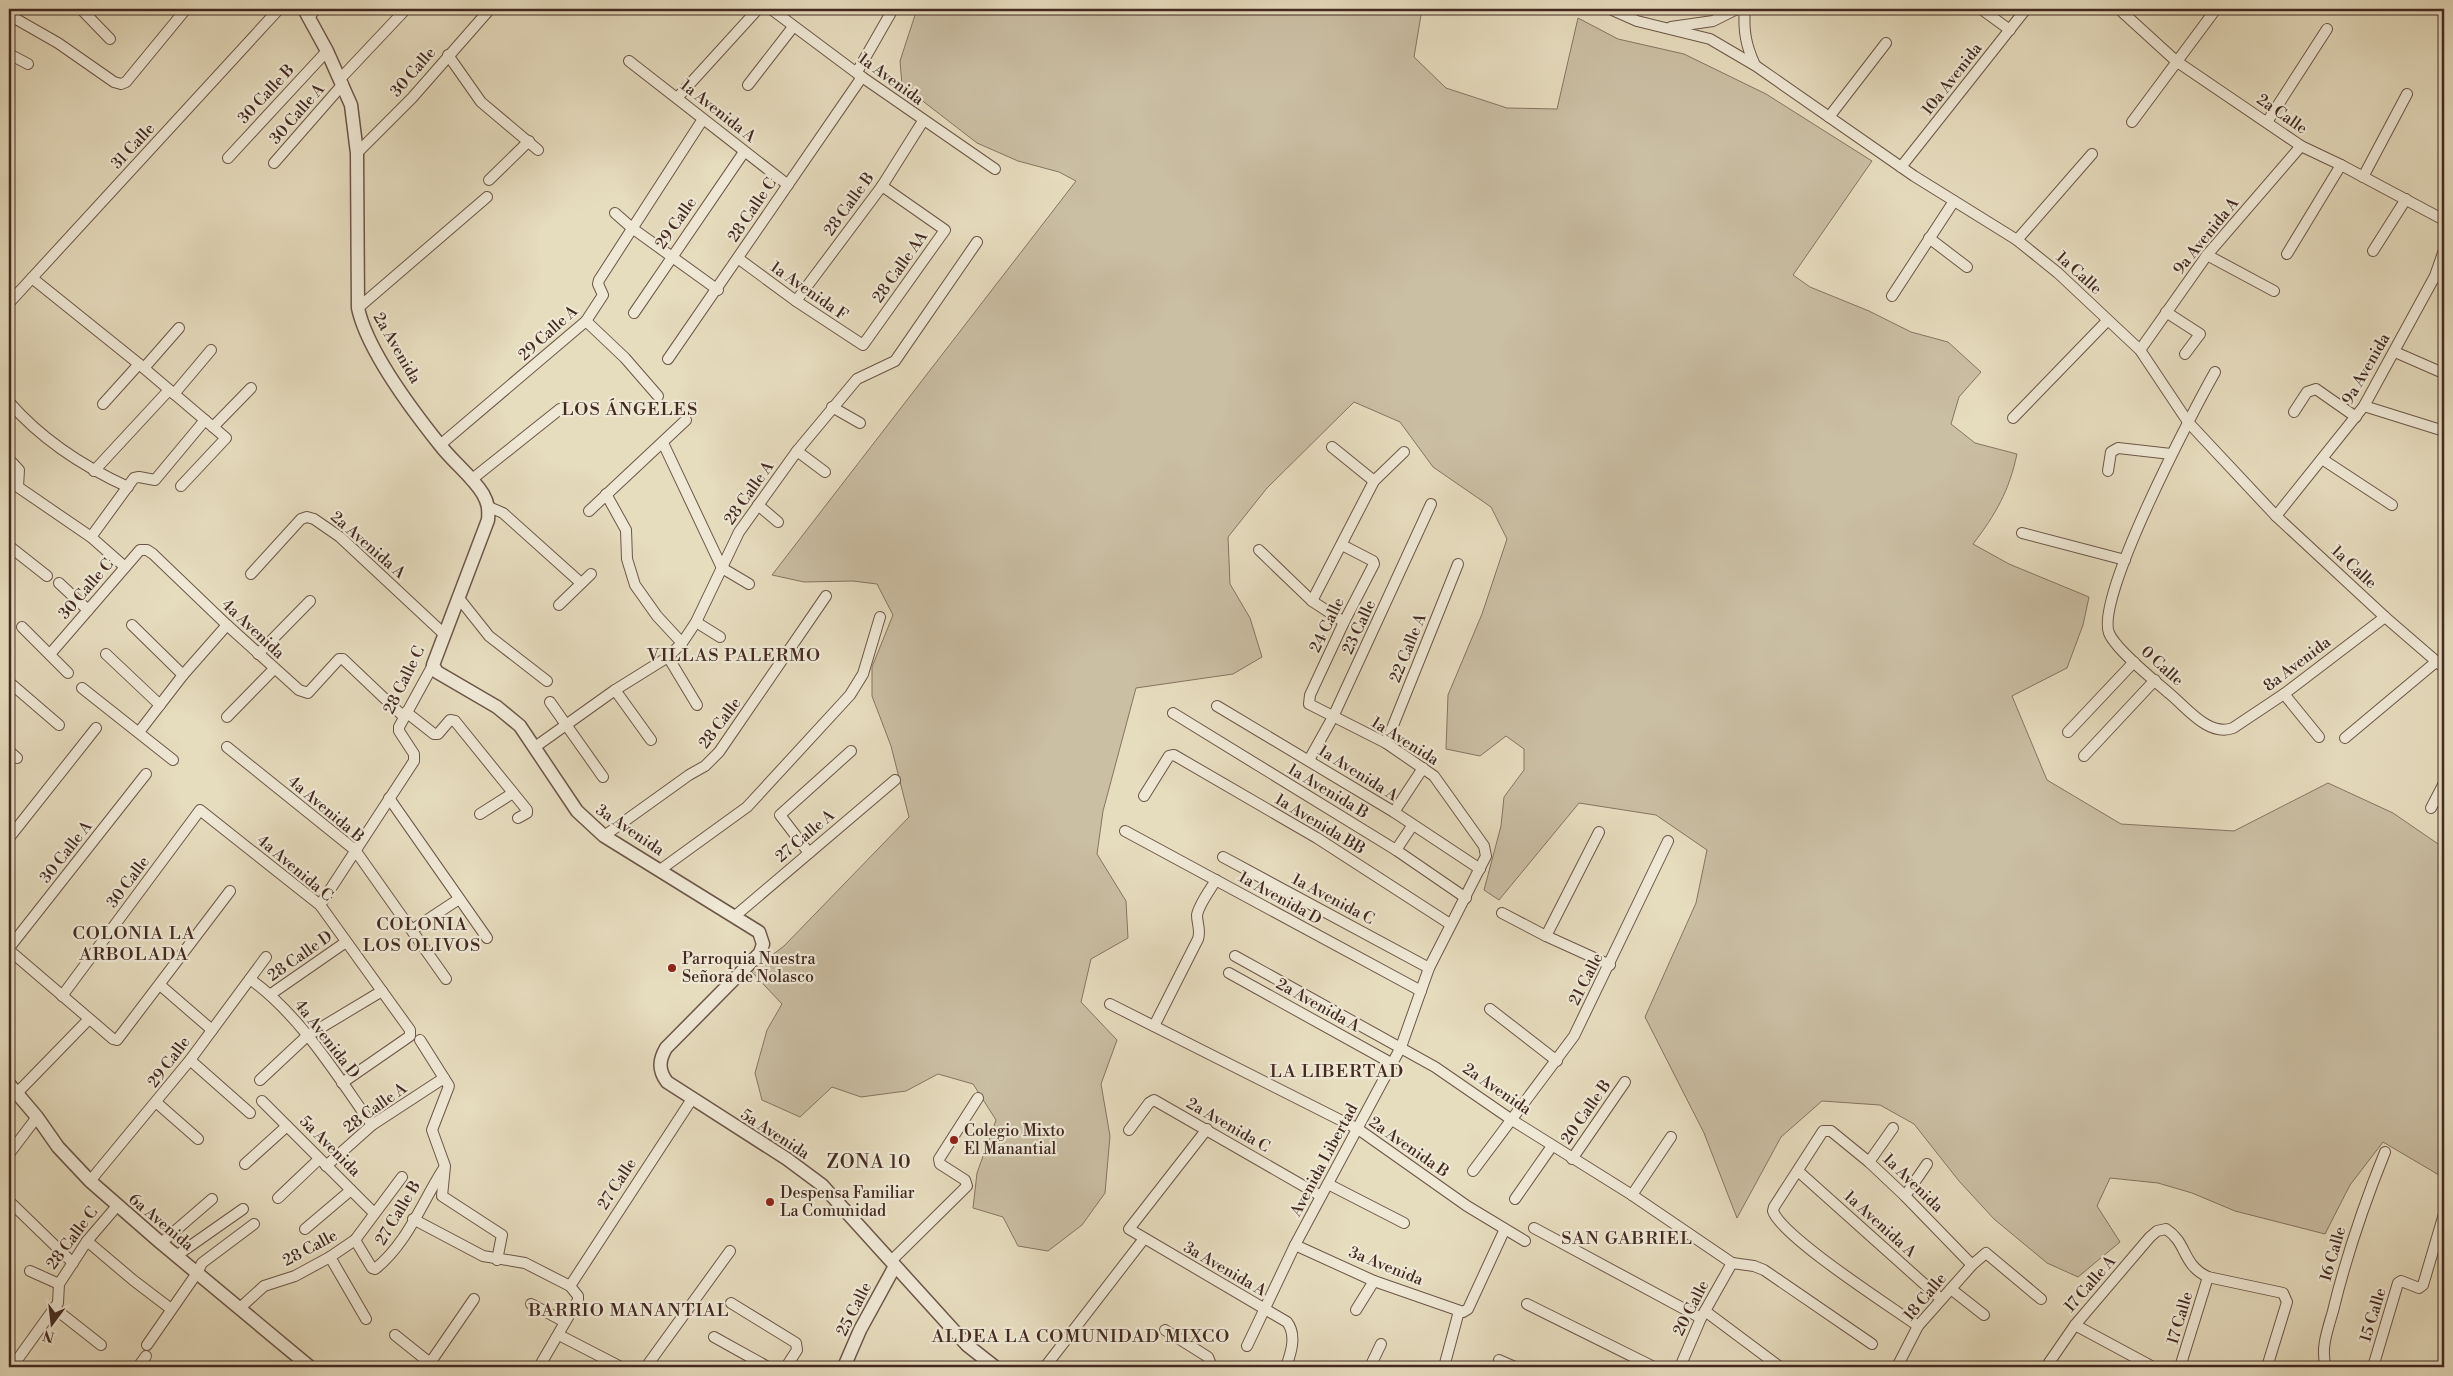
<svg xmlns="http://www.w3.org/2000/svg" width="2453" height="1376" font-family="'Libre Bodoni',serif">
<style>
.green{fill:#cabea3;stroke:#867462}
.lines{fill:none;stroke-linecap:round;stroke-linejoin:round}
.minor-casing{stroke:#6c5648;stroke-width:12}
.tertiary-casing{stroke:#6c5648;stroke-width:15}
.minor{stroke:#efe8d5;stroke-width:10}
.tertiary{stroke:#efe8d5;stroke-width:12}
.poi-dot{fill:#8f2418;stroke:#efe8d5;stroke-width:2}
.labels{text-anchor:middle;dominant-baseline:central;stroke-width:4.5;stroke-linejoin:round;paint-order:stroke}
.street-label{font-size:16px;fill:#432a21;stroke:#efe8d5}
.poi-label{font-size:16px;fill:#432a21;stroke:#efe8d5;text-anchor:start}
.neighbourhood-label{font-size:18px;letter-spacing:1px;fill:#432a21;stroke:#efe8d5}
.quarter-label{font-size:19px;letter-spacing:1px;fill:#432a21;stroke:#efe8d5}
</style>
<rect width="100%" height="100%" fill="#e6dcbe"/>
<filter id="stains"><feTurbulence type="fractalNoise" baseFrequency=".004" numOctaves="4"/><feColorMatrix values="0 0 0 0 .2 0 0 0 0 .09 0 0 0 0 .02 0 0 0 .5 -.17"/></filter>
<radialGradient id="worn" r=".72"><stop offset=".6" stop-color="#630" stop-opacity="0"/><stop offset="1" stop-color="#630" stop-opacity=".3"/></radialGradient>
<path class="green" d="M917,9H1422L1414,57L1446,88L1507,108L1557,109L1578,18L1618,39L1684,54L1766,94L1872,161L1793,275L1810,287L1869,311L1911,332L1948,342L1981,372L1959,397L1951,424L1975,443L2017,454C2009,491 1996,514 1973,544L2009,564L2089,597L2083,625L2067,668L2012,696L2047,780L2121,824L2234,831L2328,783L2393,813L2444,848V1178L2383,1142L2350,1185L2325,1234L2235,1211L2192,1193L2158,1183L2110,1178L2097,1206L2120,1242L2078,1277L2047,1263L1994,1219L1959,1181L1914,1124L1880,1105L1822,1101L1781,1137L1737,1218L1704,1133L1645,1017L1696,903L1707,850L1656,815L1579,803L1499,900L1484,890L1501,826L1504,797L1524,770V749L1506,736L1480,756L1446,749L1448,695L1482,614L1507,539L1491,507L1433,467L1400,422L1354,402L1267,488L1228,537L1230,584L1250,618L1262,657L1233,674L1136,688L1103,811L1097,854L1126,901L1128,938L1091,959L1081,1002L1117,1040L1101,1084L1110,1136L1105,1193L1082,1225L1048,1251L1018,1246L1003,1217L973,1208L977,1173L996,1120L973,1084L938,1074L906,1091L861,1097L832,1087L800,1117L762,1100L755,1073L767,1030L782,1004L751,971L784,946L909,817L891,746L872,696V667L893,615L877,584L853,581L804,582L772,575L1076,181L1059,172L1018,161L977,143L902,85L900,61Z"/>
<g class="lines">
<g class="minor-casing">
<g id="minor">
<path d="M81,9L110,39"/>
<path d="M771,9L862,77L995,169"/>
<path d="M1610,9L1637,21L1710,39L1756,66L1914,176L2017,240L2058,273L2140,350L2188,422L2276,516L2385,617L2444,668"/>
<path d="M1745,9C1743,30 1746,46 1755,65"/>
<path d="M1981,9L2010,30"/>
<path d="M2119,9L2176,61L2301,146L2341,165L2444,220"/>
<path d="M9,15L58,43L114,82L121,84L126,82L186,9"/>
<path d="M308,18L316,9"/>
<path d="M1671,27L1713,21L1737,9"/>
<path d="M9,54L28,64"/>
<path d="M448,55L481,102L538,150"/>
<path d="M629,61L788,185"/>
<path d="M857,72L893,9"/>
<path d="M340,79L406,9"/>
<path d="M748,85L793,27"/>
<path d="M677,98L758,9"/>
<path d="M1829,117L1886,43"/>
<path d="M2132,122L2216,9"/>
<path d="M2267,122L2327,29"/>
<path d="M357,153L412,98L490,9"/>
<path d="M228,158L327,51"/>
<path d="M274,163L343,84"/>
<path d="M1901,167L2026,9"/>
<path d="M2363,177L2407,94"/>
<path d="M489,180L529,141"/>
<path d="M615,213L632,228L718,290"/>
<path d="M1929,238L1967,267"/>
<path d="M2017,240L2092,154"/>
<path d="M2373,251L2406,199"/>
<path d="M2287,254L2341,165"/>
<path d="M2207,255L2274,291"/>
<path d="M739,259L796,301L863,345L945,230L882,186"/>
<path d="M2435,276L2444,280"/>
<path d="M32,278L139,364L226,438L181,486"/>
<path d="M1892,296L1954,201"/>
<path d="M796,301L882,186L923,121"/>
<path d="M9,303L279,9"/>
<path d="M358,308L487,197"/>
<path d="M2166,312L2200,334L2185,354"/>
<path d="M634,313L744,152"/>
<path d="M586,321L625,358L658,396"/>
<path d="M2140,350L2207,255L2301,146"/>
<path d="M2395,352L2443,373"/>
<path d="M668,359L862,77"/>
<path d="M144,368L179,328"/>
<path d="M2215,372C2193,411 2095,597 2109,633C2116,650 2155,681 2170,694C2188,709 2209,737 2233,728L2284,694L2385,617"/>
<path d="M174,394L211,350"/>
<path d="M9,402C42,440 82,466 128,487"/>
<path d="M103,404L139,364"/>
<path d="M2364,406L2444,431"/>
<path d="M832,407L860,423"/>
<path d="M2294,412L2307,392L2316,389L2356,417"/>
<path d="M2013,418L2107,321"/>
<path d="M213,427L251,388"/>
<path d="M663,443L722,568L749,584"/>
<path d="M440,445L586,321L603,295L598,284L599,280L703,119"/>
<path d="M797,451L825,472"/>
<path d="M9,459L19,470L18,487L91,537L125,567"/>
<path d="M2322,459L2392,505"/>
<path d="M94,471L169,390"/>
<path d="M2108,471L2111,452L2118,448L2171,454"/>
<path d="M471,480L560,409"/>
<path d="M1374,481L1404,452"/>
<path d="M606,494L626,530L627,559L635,585L657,616L682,643"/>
<path d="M758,505L778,522"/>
<path d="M489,507L503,513L581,583"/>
<path d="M589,511L686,420"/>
<path d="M2276,516L2364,406L2435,276L2444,250"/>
<path d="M2022,533L2125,560"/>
<path d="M91,537L134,478L139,477L155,480L205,420"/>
<path d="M9,546L47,576"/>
<path d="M1259,550L1312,601L1344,622"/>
<path d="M251,574L301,519L307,517L314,519L340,537L444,634"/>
<path d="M59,583L88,610"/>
<path d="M458,597L489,636L547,681"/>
<path d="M1312,601L1374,481L1332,447"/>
<path d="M559,605L591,574"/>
<path d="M696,622L720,637"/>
<path d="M132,625L183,675"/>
<path d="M22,627L68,673"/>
<path d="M51,653L140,550H147L153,554L227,625L299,690L308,693L339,659H343L404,717"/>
<path d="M106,654L160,705"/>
<path d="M258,654L310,601"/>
<path d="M668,657L697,705"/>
<path d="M9,682L59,725"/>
<path d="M82,688L173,760"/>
<path d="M615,690L651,740"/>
<path d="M2284,694L2319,737"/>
<path d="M550,702L603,777"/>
<path d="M1217,706L1394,812L1480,869"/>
<path d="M406,712L434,734H438L450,720L455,721L527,810V813L518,818"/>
<path d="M1173,713L1396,850L1466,898"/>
<path d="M227,717L274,669"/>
<path d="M139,732L183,675L227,625"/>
<path d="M2068,732L2134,662"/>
<path d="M2345,738L2437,661"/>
<path d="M1386,743L1458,564"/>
<path d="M227,747L355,850L446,979"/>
<path d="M535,747L615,690L668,657L682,643L696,622L739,532L797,451L857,379L895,361L977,242"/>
<path d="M9,751L17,758"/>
<path d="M2084,756L2155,680"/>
<path d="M1309,760L1333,717L1431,504"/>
<path d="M1144,796L1169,756L1174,755L1317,838L1450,924"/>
<path d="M389,798L487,938"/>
<path d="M2431,808L2444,783"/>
<path d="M1394,812L1423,768"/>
<path d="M480,814L513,793"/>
<path d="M1125,831L1421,991"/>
<path d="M604,836L689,775L705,766L719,752L826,596"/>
<path d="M9,838L96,728"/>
<path d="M1396,850L1412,826"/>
<path d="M809,853L780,815L851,751"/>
<path d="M1223,857L1429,968"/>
<path d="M660,870L747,807L850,695L863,674L880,617"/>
<path d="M320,905L414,761V754L399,731V727L433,665"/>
<path d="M1502,913L1546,936L1610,965"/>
<path d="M735,916L895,780"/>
<path d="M412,930L459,899"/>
<path d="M1546,936L1599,832"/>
<path d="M9,948L146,774"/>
<path d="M9,950L113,1039L117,1040L230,891"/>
<path d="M1235,956L1435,1067L1512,1120L1632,1195L1732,1263"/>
<path d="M1229,973L1393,1064"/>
<path d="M250,979C301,1016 336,1074 372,1125"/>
<path d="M160,985L212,1030"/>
<path d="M271,994L346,942"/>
<path d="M62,996L200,810L320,905L410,1030V1036L342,1083"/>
<path d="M1110,1004L1358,1129L1467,1206L1525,1241"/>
<path d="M1490,1009L1557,1061"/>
<path d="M1154,1026L1198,939C1201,930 1197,924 1197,915C1199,904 1210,890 1216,880"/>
<path d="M420,1040L449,1086L432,1130L445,1166L442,1196L502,1235L497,1260"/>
<path d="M190,1060L250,1113"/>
<path d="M260,1080L307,1036L382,991"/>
<path d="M18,1092L89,1019"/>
<path d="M262,1101L374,1213"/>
<path d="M157,1103L198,1139"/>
<path d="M1207,1129L1129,1229L1287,1322C1297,1335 1291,1353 1286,1367"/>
<path d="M1129,1130L1149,1103L1154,1100L1321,1196"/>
<path d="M9,1154L37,1117"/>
<path d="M1572,1159L1625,1082"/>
<path d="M1869,1162L1893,1128"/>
<path d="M245,1164L287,1126"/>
<path d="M326,1166L372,1125L444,1078"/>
<path d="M1473,1171L1574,1036L1668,841"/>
<path d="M1798,1171L1941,1299"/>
<path d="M90,1181L190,1060L266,957"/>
<path d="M1328,1184L1404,1223"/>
<path d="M1632,1195L1671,1137"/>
<path d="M1905,1196L1927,1164"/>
<path d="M278,1198L318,1160"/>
<path d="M1515,1199L1552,1146"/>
<path d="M9,1201L73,1263"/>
<path d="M413,1219L483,1256L525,1263L570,1286L578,1296V1300L539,1367"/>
<path d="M1534,1228L1701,1318"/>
<path d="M305,1229L351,1190"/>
<path d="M355,1240L372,1268L375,1269C407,1244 422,1202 444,1168"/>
<path d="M87,1241L133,1280L171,1309"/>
<path d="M161,1243L212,1199"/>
<path d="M1295,1245L1374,1281L1463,1312L1468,1309L1504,1231"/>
<path d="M176,1256L243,1209"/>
<path d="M330,1257L366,1319"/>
<path d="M891,1261L967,1186L965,1180L940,1164L939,1159L978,1098"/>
<path d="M1732,1263L1754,1266L1764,1270L1872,1344"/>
<path d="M30,1271L59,1284"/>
<path d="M570,1286L692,1099"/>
<path d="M1951,1289L1984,1315"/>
<path d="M731,1303L796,1343L797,1350L786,1367"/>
<path d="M531,1304L565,1322"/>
<path d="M1527,1304L1654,1367"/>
<path d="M54,1308L101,1345"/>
<path d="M240,1308L264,1286L295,1276L330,1257L355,1240L402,1177"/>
<path d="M1356,1310L1374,1281"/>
<path d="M1705,1311L1780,1367"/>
<path d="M2075,1325L2153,1367"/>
<path d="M1918,1326C1890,1306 1782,1237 1773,1211L1774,1207L1823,1131H1831L1869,1162L1905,1196L1972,1265"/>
<path d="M1165,1330L1208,1357L1210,1362L1209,1367"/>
<path d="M395,1335L435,1367"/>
<path d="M559,1335L621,1367"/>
<path d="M714,1337L768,1367"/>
<path d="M147,1345L197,1273L202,1263L254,1224"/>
<path d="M1247,1346L1295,1245L1401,1047L1429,968L1486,856L1484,846L1434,776L1386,743L1309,704L1310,695L1344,622L1374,564L1373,561L1342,545"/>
<path d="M1499,1360L1515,1367"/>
<path d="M430,1363L474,1299"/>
<path d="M12,1367L58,1303L59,1284L87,1241L117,1206"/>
<path d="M138,1367L146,1356"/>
<path d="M646,1367L730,1251"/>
<path d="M1045,1367L1143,1240"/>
<path d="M1370,1367L1381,1344"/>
<path d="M1444,1367L1459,1311"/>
<path d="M1680,1367L1701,1318L1732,1263"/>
<path d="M1897,1367L1918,1326L1972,1265L1986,1253L2041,1299"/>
<path d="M2046,1367L2075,1325L2150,1237L2157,1231L2166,1229C2188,1243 2181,1264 2208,1277L2283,1293L2287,1302L2267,1367"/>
<path d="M2180,1367L2208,1277"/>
<path d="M2326,1367C2320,1349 2328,1329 2333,1311C2346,1257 2364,1204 2385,1152"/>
<path d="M2373,1367L2398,1283L2401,1281L2419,1288L2423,1285L2444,1214"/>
</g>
</g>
<g class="tertiary-casing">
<g id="tertiary">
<path d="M304,9L327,51L351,105L357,153L358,308C367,350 412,410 440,445C453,462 472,476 483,494C488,503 489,509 488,520L433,665L437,672L497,707L520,726L577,811L604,836L759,932L763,944L760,953L666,1048C659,1060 658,1070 667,1082L787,1159L822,1185L967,1345L995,1367"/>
<path d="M9,1084L37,1117L58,1147L90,1181L161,1243L310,1367"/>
<path d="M844,1367L860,1330L895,1266"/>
</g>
</g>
<use href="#minor" class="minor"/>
<use href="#tertiary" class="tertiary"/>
</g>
<g class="poi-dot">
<circle cx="672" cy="968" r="5"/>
<circle cx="954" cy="1140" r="5"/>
<circle cx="770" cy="1202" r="5"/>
</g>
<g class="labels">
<g class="street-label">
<text transform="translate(413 72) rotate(-49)">30 Calle</text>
<text transform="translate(891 79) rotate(36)">1a Avenida</text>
<text transform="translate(1952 79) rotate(-52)">10a Avenida</text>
<text transform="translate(266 94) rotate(-47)">30 Calle B</text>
<text transform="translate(718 111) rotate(38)">1a Avenida A</text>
<text transform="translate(297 114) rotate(-49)">30 Calle A</text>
<text transform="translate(2282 114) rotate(35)">2a Calle</text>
<text transform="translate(133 146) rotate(-47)">31 Calle</text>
<text transform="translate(849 204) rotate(-54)">28 Calle B</text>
<text transform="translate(752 210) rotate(-56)">28 Calle C</text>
<text transform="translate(676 223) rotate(-55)">29 Calle</text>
<text transform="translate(2206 236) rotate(-51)">9a Avenida A</text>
<text transform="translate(900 267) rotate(-55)">28 Calle AA</text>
<text transform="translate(2079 273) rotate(42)">1a Calle</text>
<text transform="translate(809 291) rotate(35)">1a Avenida F</text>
<text transform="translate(548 333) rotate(-42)">29 Calle A</text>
<text transform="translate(397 348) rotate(60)">2a Avenida</text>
<text transform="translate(2366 369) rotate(-60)">9a Avenida</text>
<text transform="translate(749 493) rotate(-55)">28 Calle A</text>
<text transform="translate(368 545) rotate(41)">2a Avenida A</text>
<text transform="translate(2354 567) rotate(43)">1a Calle</text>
<text transform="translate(86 589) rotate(-49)">30 Calle C</text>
<text transform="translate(1327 625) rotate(-64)">24 Calle</text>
<text transform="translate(1359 627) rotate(-65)">23 Calle</text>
<text transform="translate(253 629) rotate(43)">4a Avenida</text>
<text transform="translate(1408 648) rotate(-68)">22 Calle A</text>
<text transform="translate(2297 664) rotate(-37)">8a Avenida</text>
<text transform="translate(2162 666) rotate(42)">0 Calle</text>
<text transform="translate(404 680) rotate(-64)">28 Calle C</text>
<text transform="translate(720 723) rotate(-53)">28 Calle</text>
<text transform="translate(1405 741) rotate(32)">1a Avenida</text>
<text transform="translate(1358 773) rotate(32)">1a Avenida A</text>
<text transform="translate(1328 791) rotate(31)">1a Avenida B</text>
<text transform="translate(326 809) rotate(40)">4a Avenida B</text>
<text transform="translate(1320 824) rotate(31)">1a Avenida BB</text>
<text transform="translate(630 830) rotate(34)">3a Avenida</text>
<text transform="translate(805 836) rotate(-40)">27 Calle A</text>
<text transform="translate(66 852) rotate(-52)">30 Calle A</text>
<text transform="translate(295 868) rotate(40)">4a Avenida C</text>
<text transform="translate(128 882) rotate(-53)">30 Calle</text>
<text transform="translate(1280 898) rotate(29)">1a Avenida D</text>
<text transform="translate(1333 899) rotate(28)">1a Avenida C</text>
<text transform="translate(300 956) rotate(-35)">28 Calle D</text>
<text transform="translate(1586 979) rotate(-63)">21 Calle</text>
<text transform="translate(1318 1005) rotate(29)">2a Avenida A</text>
<text transform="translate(327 1039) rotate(52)">4a Avenida D</text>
<text transform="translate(169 1062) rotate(-53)">29 Calle</text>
<text transform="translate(1497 1089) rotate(34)">2a Avenida</text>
<text transform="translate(375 1108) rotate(-36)">28 Calle A</text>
<text transform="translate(1586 1112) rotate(-55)">20 Calle B</text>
<text transform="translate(1228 1125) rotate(30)">2a Avenida C</text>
<text transform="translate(775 1134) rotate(33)">5a Avenida</text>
<text transform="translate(330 1146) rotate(45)">5a Avenida</text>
<text transform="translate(1409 1147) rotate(35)">2a Avenida B</text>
<text transform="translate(1324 1160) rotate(-62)">Avenida Libertad</text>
<text transform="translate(1913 1183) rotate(44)">1a Avenida</text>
<text transform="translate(617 1184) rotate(-57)">27 Calle</text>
<text transform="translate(398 1213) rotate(-59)">27 Calle B</text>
<text transform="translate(161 1222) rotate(40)">6a Avenida</text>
<text transform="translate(1880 1224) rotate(42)">1a Avenida A</text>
<text transform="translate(72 1238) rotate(-53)">28 Calle C</text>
<text transform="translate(310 1248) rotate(-28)">28 Calle</text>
<text transform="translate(2333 1254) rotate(-74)">16 Calle</text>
<text transform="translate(1386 1266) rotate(22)">3a Avenida</text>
<text transform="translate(1225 1269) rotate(30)">3a Avenida A</text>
<text transform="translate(2090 1284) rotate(-49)">17 Calle A</text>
<text transform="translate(1925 1297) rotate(-50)">18 Calle</text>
<text transform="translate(1691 1308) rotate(-63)">20 Calle</text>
<text transform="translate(854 1309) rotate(-63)">25 Calle</text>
<text transform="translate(2373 1315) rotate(-73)">15 Calle</text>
<text transform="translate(2180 1318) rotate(-73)">17 Calle</text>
</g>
<g class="poi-label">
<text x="682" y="959">Parroquia Nuestra<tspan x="682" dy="18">Señora de Nolasco</tspan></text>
<text x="964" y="1131">Colegio Mixto<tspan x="964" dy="18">El Manantial</tspan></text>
<text x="780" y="1193">Despensa Familiar<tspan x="780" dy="18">La Comunidad</tspan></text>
</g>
<g class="neighbourhood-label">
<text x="630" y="409">LOS ÁNGELES</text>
<text x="734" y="655">VILLAS PALERMO</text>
<text x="422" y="924">COLONIA<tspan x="422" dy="21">LOS OLIVOS</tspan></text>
<text x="134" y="933">COLONIA LA<tspan x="134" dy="21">ARBOLADA</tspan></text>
<text x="1337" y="1071">LA LIBERTAD</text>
<text x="1627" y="1238">SAN GABRIEL</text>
<text x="629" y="1310">BARRIO MANANTIAL</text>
<text x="1081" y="1336">ALDEA LA COMUNIDAD MIXCO</text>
</g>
<g class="quarter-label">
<text x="869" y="1162">ZONA 10</text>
</g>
</g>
<rect width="2453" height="1376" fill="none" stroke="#e6dcbe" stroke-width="30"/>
<rect x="10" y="10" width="2433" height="1356" fill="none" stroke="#432a21" stroke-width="2.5"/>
<rect x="15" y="15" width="2423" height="1346" fill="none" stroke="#432a21"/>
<g transform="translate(52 1324) rotate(195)" stroke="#efe8d5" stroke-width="4" paint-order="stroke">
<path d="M0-4L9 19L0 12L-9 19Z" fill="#432a21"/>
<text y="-8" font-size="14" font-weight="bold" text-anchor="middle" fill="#432a21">N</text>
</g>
<rect width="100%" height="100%" filter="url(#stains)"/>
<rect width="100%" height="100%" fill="url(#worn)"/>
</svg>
